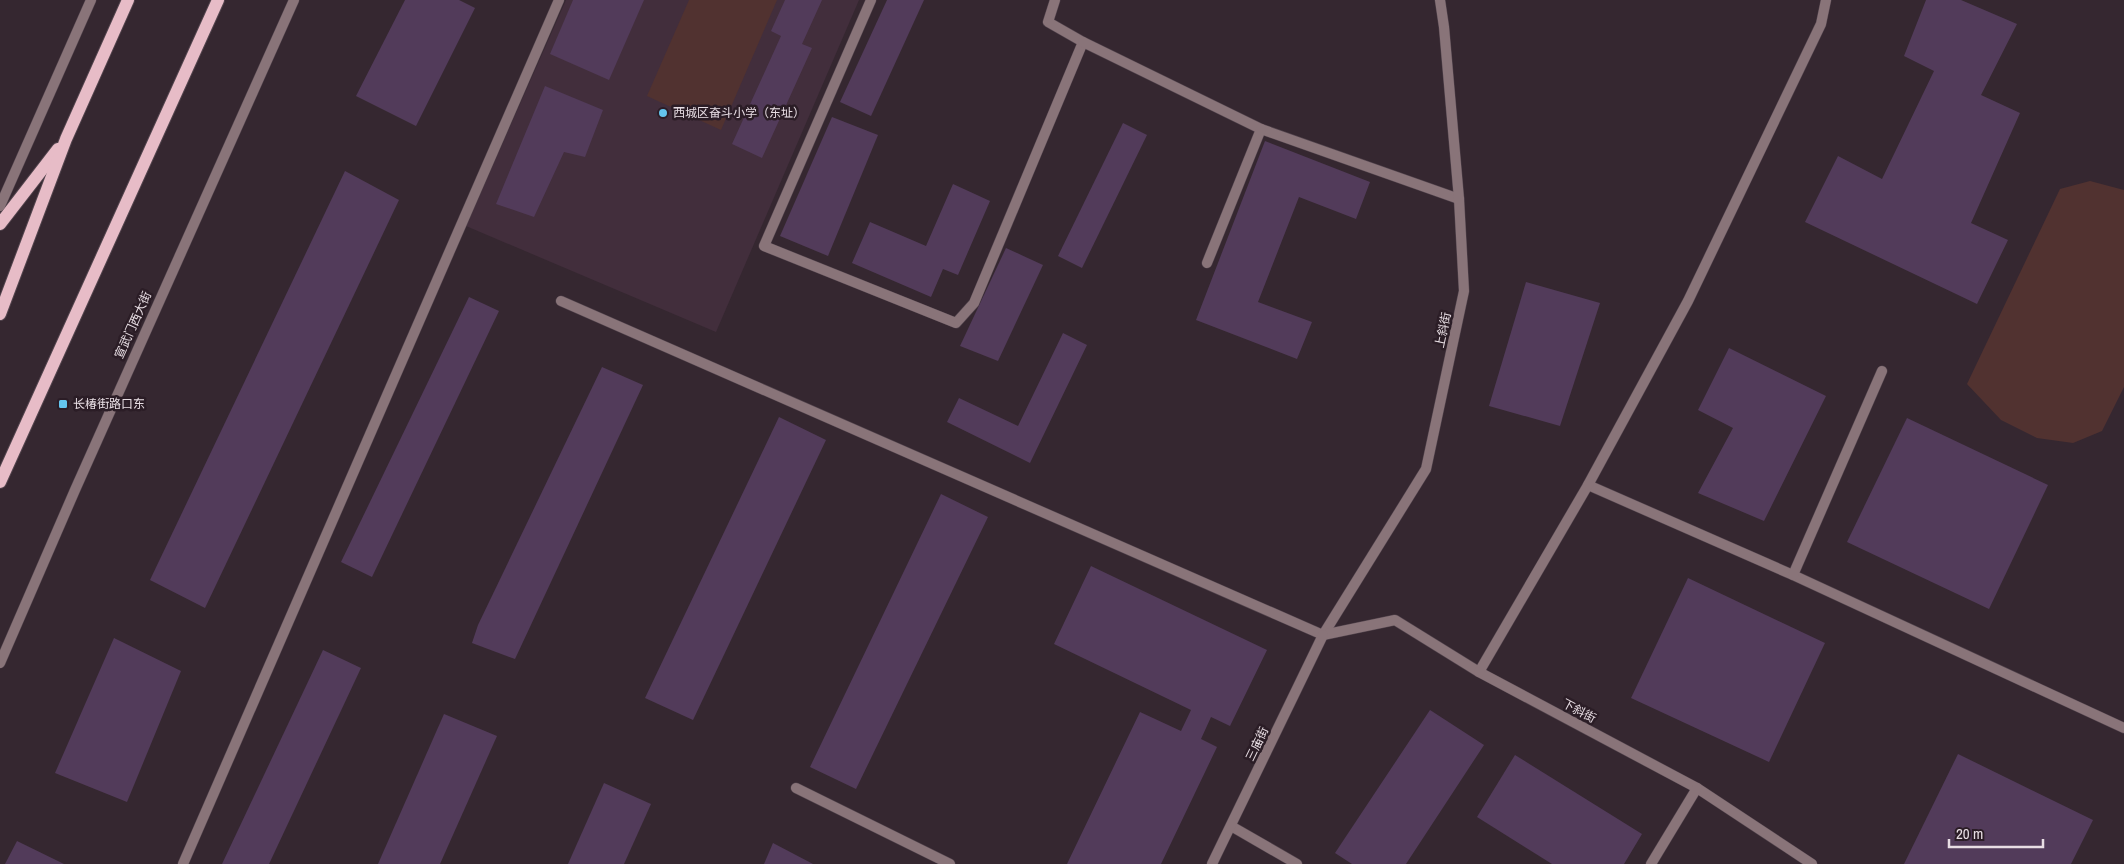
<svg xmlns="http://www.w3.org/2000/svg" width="2124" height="864" font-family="'Archivo Narrow','Noto Sans SC',sans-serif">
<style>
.built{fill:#422e3c}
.green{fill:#513230}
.building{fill:#523b5a}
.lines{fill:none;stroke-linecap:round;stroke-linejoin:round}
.service-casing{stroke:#52444d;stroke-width:11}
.minor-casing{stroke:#52444d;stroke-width:11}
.tertiary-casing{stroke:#52444d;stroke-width:11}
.primary-casing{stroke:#52444d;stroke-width:14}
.service{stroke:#897479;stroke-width:10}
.minor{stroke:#897479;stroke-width:10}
.tertiary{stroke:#897479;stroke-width:10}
.primary{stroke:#e7bcc7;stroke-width:12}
.poi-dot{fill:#64c5ee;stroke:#2b1d26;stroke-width:2}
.labels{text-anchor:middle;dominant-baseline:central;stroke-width:5;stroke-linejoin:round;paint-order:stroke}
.poi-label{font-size:12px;fill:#e8dee4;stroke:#2b1d26;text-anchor:start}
.street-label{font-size:12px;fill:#e8dee4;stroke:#2b1d26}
</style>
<rect width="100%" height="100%" fill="#352730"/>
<path class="built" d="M566,0H859L716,332L466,226Z"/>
<g class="green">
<path d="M689,0H777L721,130L647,96Z"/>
<path d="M2090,181L2124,190V387L2102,431L2073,443L2037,438L2001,420L1967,384L2060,189Z"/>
</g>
<g class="building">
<path d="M405,0H459L475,8L416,126L356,96Z"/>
<path d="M573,0H644L609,80L550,54Z"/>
<path d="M785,0H822L802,44L812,48L762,158L732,144L781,36L771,31Z"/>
<path d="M887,0H924L871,116L840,102Z"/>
<path d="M1926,0H1961L2017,24L1981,95L2020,113L1971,223L2008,240L1977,304L1805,222L1838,156L1882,179L1934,71L1904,56Z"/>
<path d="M545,86L603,110L585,157L564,152L534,217L496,204Z"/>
<path d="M832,117L878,135L828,256L780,236Z"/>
<path d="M1123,123L1147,135L1082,268L1058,256Z"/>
<path d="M1265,141L1370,182L1356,219L1299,197L1258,302L1312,322L1297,359L1196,320Z"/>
<path d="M345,171L399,200L205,608L150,580Z"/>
<path d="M953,184L990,201L958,275L943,269L931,297L852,263L870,222L926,246Z"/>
<path d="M1006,248L1043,265L998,361L960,346Z"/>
<path d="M1526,282L1600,303L1560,426L1489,406Z"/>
<path d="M469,297L499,311L372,577L341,562Z"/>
<path d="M1063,333L1087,345L1030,463L947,422L959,398L1018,426Z"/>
<path d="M1729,348L1826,396L1764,521L1698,493L1733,428L1698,410Z"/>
<path d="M602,367L643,385L515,659L472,643L478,625Z"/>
<path d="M779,417L826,440L693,720L645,698Z"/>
<path d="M1907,418L2048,485L1989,609L1847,542Z"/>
<path d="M941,494L988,517L856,789L810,767Z"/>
<path d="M1091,566L1267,650L1230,726L1211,717L1201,739L1217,747L1161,864H1067L1140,712L1181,731L1191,710L1054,644Z"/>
<path d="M1688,578L1825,643L1769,762L1631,698Z"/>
<path d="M114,638L181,671L127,802L55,773Z"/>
<path d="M323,650L361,668L269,864H222Z"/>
<path d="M1430,710L1484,745L1406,864H1352L1335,853Z"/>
<path d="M444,714L497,736L440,864H378Z"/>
<path d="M1958,754L2093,820L2071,864H1904Z"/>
<path d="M1515,755L1642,834L1624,864H1552L1477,817Z"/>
<path d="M604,783L651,804L624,864H568Z"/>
<path d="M17,841L64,864H5Z"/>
<path d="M773,843L813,864H764Z"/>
</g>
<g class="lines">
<g class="service-casing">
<g id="service">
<path d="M871,0L764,246L956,323L974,303L1083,42L1048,22L1055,0"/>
<path d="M1083,42L1261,129L1459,199"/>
<path d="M1207,263L1261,129"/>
<path d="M1588,485L1793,575L2124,728"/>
<path d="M1793,575L1882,371"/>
<path d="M1323,635L1426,469L1464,291L1459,199L1444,27L1440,0"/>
</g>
</g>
<g class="minor-casing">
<g id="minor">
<path d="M561,301L1323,635"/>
<path d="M1323,635L1395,620L1479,672L1697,788L1812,864"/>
<path d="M1479,672L1588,485L1688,301L1821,24L1826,0"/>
<path d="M796,788L950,864"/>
<path d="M1231,826L1297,864"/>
<path d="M183,864L559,0"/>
<path d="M1212,864L1323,635"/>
<path d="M1651,864L1697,788"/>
</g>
</g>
<g class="tertiary-casing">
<g id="tertiary">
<path d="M0,206L91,0"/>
<path d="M0,663L75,490L294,0"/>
</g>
</g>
<g class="primary-casing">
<g id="primary">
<path d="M0,224L58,149"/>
<path d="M0,314L66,139L128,0"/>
<path d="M0,482L218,0"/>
</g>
</g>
<use href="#service" class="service"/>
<use href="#minor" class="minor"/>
<use href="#tertiary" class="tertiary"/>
<use href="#primary" class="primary"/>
</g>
<g class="poi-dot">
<circle cx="663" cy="113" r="5"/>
<rect x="58" y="399" width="10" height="10" rx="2.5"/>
</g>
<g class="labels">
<g class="poi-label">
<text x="673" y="113">西城区奋斗小学（东址）</text>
<text x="73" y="404">长椿街路口东</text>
</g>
<g class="street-label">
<text transform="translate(133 325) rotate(-66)">宣武门西大街</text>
<text transform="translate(1443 330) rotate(-78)">上斜街</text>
<text transform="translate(1579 711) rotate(28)">下斜街</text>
<text transform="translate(1257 744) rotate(-64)">三庙街</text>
</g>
</g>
<path d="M1949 839v8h94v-8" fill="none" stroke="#e8dee4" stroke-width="2.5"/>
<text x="1956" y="839" font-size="15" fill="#e8dee4" stroke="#2b1d26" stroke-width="4" paint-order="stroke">20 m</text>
</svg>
